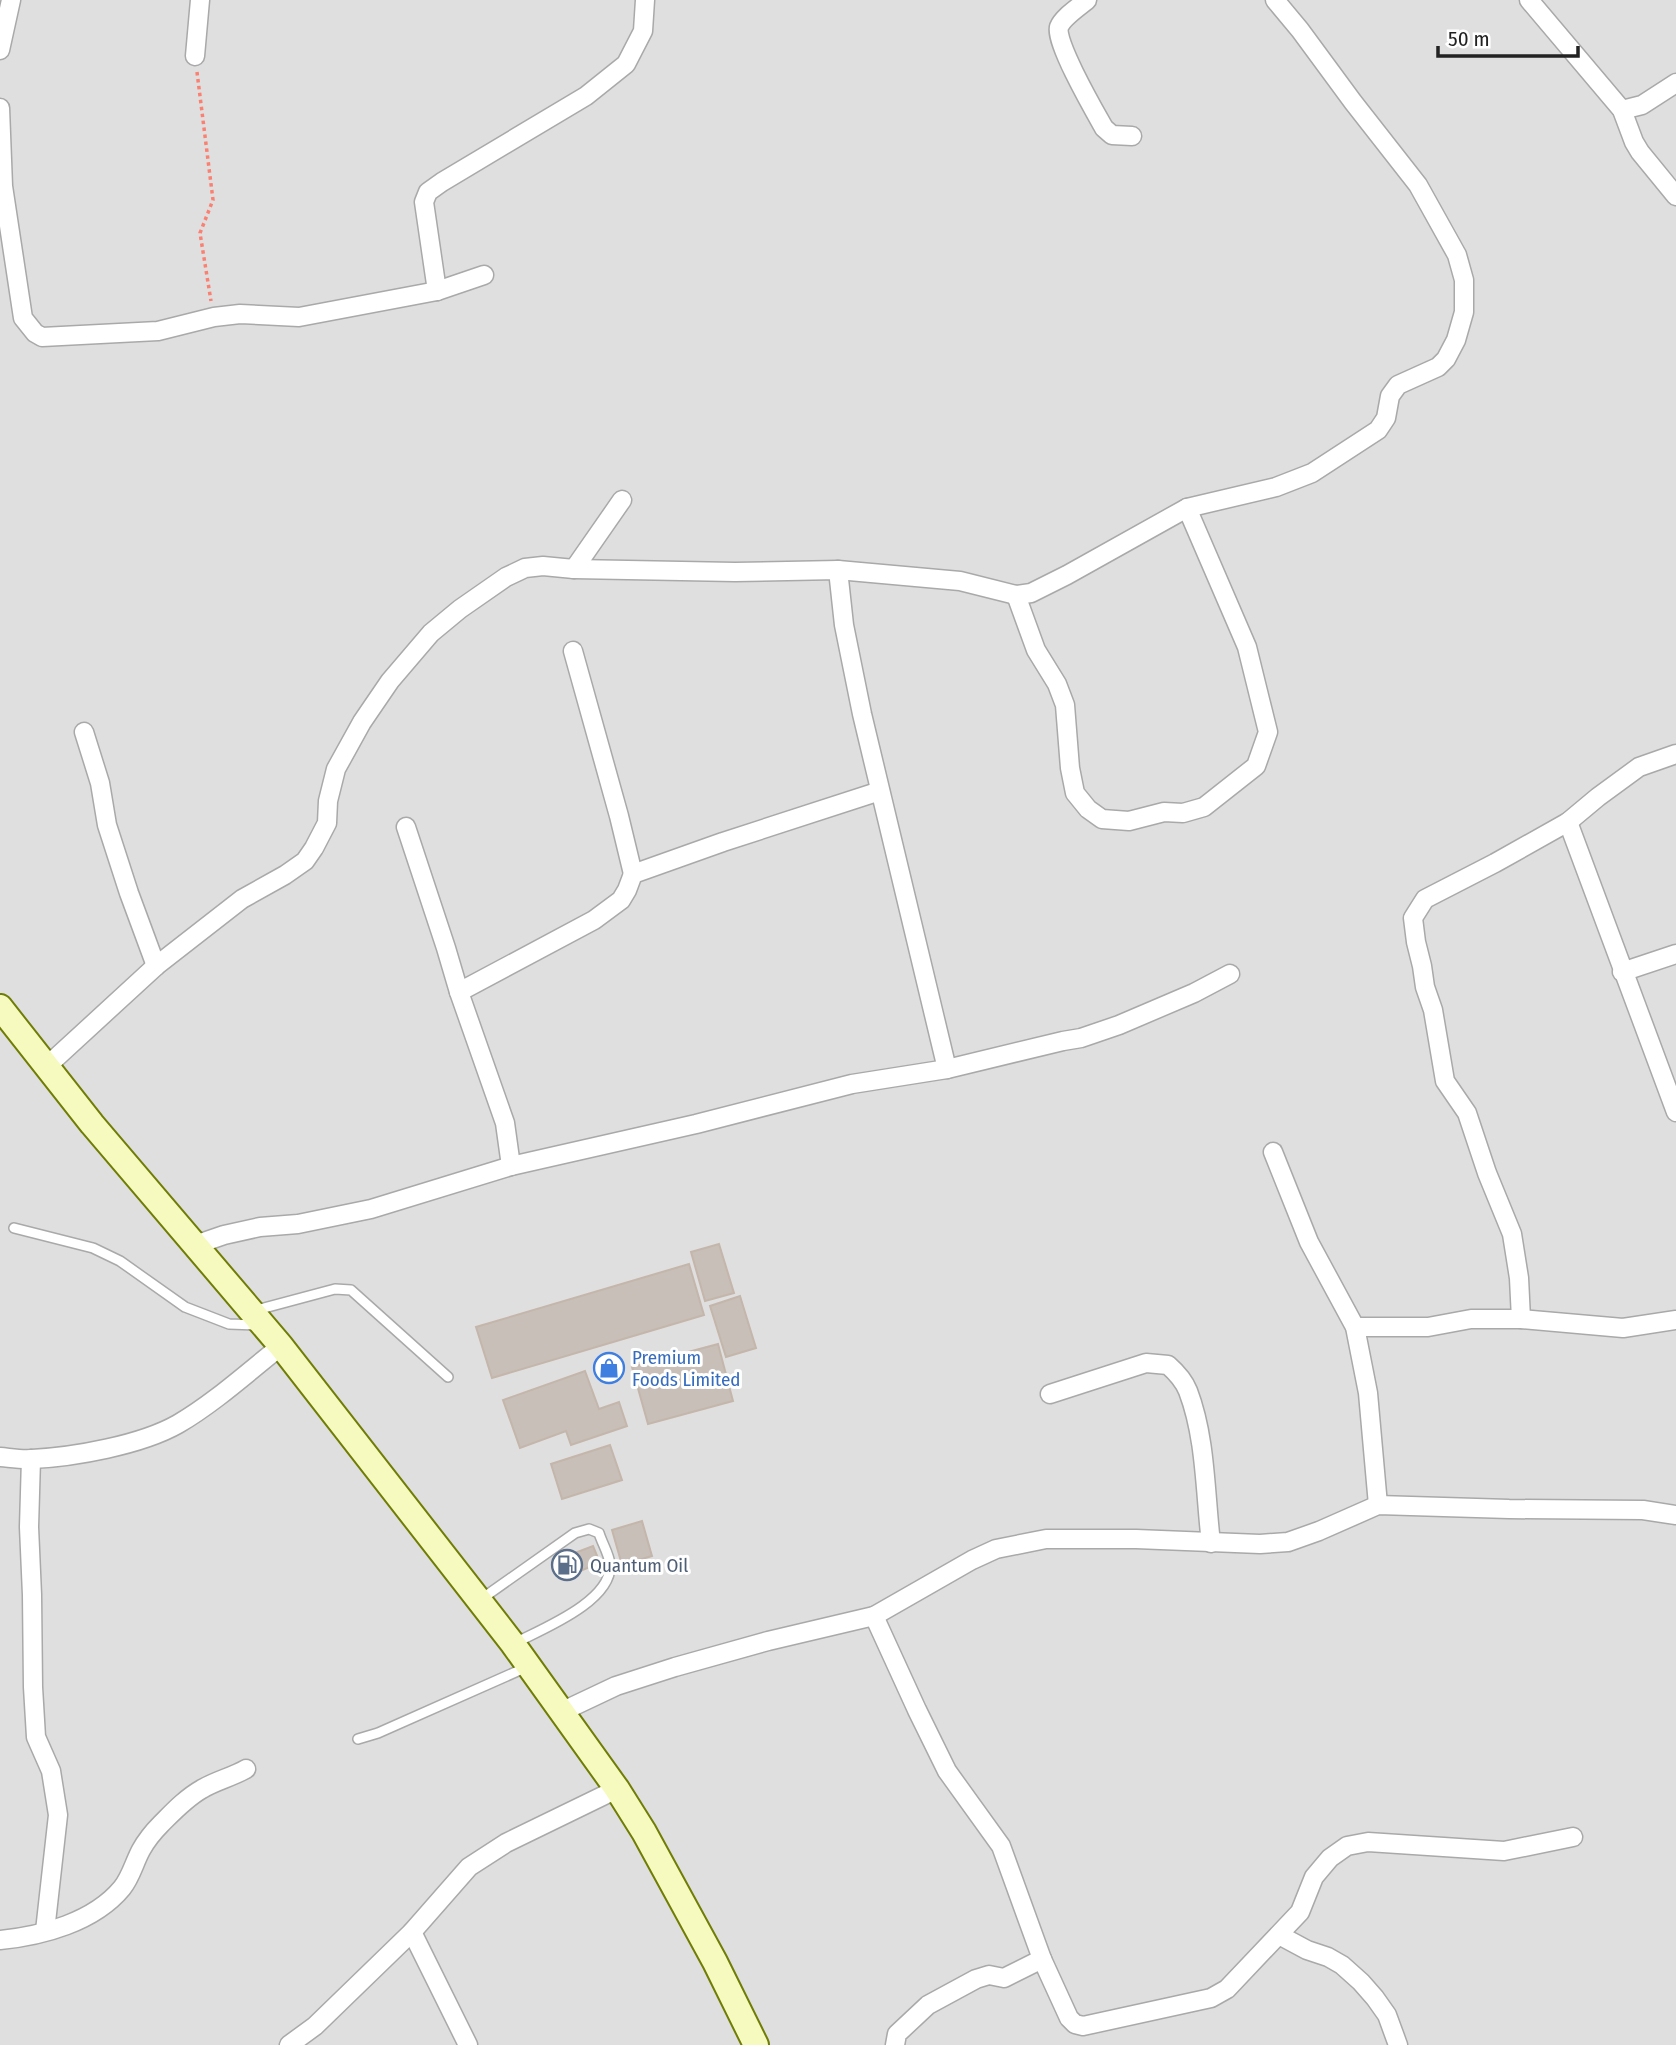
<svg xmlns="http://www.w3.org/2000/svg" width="1676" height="2045" font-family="'Fira Sans Condensed',sans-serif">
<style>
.residential{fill:#e0dfdf}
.building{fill:#c7bfb8;stroke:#c4b6ab;stroke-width:2}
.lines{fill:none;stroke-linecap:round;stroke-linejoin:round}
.lane-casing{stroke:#a9a9a9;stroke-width:12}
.street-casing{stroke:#a9a9a9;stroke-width:21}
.secondary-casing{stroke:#707d05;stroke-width:28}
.path{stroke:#fa8072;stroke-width:3.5;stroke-dasharray:3.5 3.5;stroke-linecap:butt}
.lane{stroke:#fff;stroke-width:9}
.street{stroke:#fff;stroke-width:18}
.secondary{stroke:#f7fabf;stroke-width:24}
.labels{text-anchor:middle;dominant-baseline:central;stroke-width:6;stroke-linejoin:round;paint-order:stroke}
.shop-label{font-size:19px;fill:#366cbe;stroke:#fff;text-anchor:start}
.service-label{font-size:19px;fill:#4e5e75;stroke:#fff;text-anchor:start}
</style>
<rect width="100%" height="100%" fill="#f2efe9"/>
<rect class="residential" x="0" y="0" width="1676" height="2045"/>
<g class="building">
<path d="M719,1244L734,1293L705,1301L691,1252Z"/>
<path d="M689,1264L704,1315L492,1378L476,1327Z"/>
<path d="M740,1296L756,1348L726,1357L710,1306Z"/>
<path d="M718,1344L733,1401L648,1424L632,1367Z"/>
<path d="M585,1371L599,1409L619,1402L627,1426L571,1445L566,1431L520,1448L503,1400Z"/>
<path d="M610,1445L622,1480L562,1499L551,1464Z"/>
<path d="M642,1521L652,1556L622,1565L612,1530Z"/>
<path d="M593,1546L600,1563L563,1578L556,1560Z"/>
</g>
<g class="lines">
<g class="lane-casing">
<g id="lane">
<path d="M14,1228L93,1248L120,1261L185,1307L229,1324L259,1325"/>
<path d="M253,1311L335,1289L351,1290L448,1377"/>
<path d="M480,1600L575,1533L589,1529L599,1533C602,1543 609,1554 610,1564C613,1601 542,1629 515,1643"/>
<path d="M358,1739L378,1733L527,1667"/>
</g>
</g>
<g class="street-casing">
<g id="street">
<path d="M1087,0C1079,7 1063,17 1059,27C1054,41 1095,112 1104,128L1112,135L1132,136"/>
<path d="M1529,0L1622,110L1634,142L1640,152L1676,196"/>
<path d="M0,50L11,0"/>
<path d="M195,56L200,0"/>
<path d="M0,108L3,186L23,318L35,333L42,337L158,331L214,317L240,314L299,317L437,291L484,275"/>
<path d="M1622,110L1642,105L1676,83"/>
<path d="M437,291L424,202L428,192L442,182L586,96L626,64L643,31L645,0"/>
<path d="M574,569L622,500"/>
<path d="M838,570L844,625L862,714L947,1069"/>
<path d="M1016,595L1036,650L1057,684L1065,705L1070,768L1075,793L1088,809L1102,819L1129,821L1164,812L1183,813L1204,807L1256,766L1268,732L1247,647L1187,508"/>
<path d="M573,651L619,816L633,874"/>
<path d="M84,732L100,783L107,825L129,893L156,966"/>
<path d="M1568,822L1676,1112"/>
<path d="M406,827L446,948L459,992L505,1123L511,1166"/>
<path d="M1622,972L1676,954"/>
<path d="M459,992L594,920L621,900L627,890L633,874L723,842L880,791"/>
<path d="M46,1067L156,966L242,899L285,875L305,861L314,848L327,823L328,801L336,769L362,722L390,681L431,633L460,609L506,577L525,568L543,566L574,569L735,572L838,570L960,581L1016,595L1031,593L1067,575L1187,508L1276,487L1312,473L1378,430L1386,418L1390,396L1398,385L1438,367L1446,359L1456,340L1464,312V280L1457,255L1418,185L1353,102L1300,30L1275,0"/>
<path d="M1273,1152L1309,1242L1355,1327L1368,1393L1378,1505"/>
<path d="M195,1245L224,1235L260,1227L298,1224L371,1209L511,1166L696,1124L852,1084L947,1069L1063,1041L1081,1038L1119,1025L1194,993L1230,974"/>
<path d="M1521,1319L1519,1278L1512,1234L1487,1173L1467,1113L1445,1081L1433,1010L1425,987L1422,966L1416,942L1413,918L1425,899L1495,863L1568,822L1598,797L1639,767L1676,754"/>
<path d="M1355,1327H1428L1471,1319H1521L1623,1328L1676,1320"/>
<path d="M1050,1394L1146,1363L1168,1365C1176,1372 1184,1381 1188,1391C1206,1438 1205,1493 1211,1543"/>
<path d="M0,1457C11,1458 22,1460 32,1459C74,1457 141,1445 178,1424C214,1403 247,1373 281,1346"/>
<path d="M31,1459L29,1527L32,1595L33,1687L36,1737L51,1771L58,1815L45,1931"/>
<path d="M874,1616L917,1710L947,1771L1001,1846L1042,1959L1069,2018L1075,2024L1083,2026L1211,1998L1227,1989L1300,1912L1314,1877L1330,1858L1347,1846L1368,1842L1504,1851L1573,1837"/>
<path d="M561,1712L616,1686L675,1667L768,1641L874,1616L972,1560L996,1549L1046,1539H1136L1260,1544L1288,1542L1319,1531L1378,1505L1509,1509L1643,1510L1676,1515"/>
<path d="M412,1932L468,2045"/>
<path d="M1279,1935L1307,1950L1328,1957L1342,1965L1361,1982L1375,1998L1387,2015L1398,2045"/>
<path d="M0,1940C42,1936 94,1922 122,1888C131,1877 134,1863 141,1850C146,1841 154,1831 161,1824C173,1812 186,1798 202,1789C215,1781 232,1777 246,1769"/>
<path d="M289,2045L315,2026L412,1932L469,1867L506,1843L617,1789"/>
<path d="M895,2045L897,2034L928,2005L976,1979L989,1975L1004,1978L1042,1959"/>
</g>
</g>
<g class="secondary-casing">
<path id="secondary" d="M0,1007L92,1124L281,1346L513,1644L617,1789L644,1832L715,1962L756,2045"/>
</g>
<path class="path" d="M197,72L213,200L200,233L211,301"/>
<use href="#lane" class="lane"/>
<use href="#street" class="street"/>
<use href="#secondary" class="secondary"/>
</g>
<defs>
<g id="shop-ring" transform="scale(1.575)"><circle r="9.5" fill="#fff" stroke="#3f7fe0" stroke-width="1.5"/><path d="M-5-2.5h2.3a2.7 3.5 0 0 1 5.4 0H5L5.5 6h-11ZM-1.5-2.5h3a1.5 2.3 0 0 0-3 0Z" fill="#3f7fe0"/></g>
<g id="fuel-ring" transform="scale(1.575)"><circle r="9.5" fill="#fff" stroke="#5c6f8a" stroke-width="1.5"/><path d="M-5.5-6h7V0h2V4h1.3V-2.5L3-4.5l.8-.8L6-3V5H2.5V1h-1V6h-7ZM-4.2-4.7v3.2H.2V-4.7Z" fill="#5c6f8a"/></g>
</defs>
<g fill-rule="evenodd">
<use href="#shop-ring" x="609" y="1368"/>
<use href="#fuel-ring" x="567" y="1565"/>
</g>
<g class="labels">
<g class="shop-label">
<text x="632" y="1357">Premium<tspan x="632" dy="22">Foods Limited</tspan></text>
</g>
<g class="service-label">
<text x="590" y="1565">Quantum Oil</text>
</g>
</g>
<path d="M1438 46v10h140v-10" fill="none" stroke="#222222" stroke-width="3.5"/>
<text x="1448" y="46" font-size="21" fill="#222222" stroke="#ffffff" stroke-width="5" paint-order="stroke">50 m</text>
</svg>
